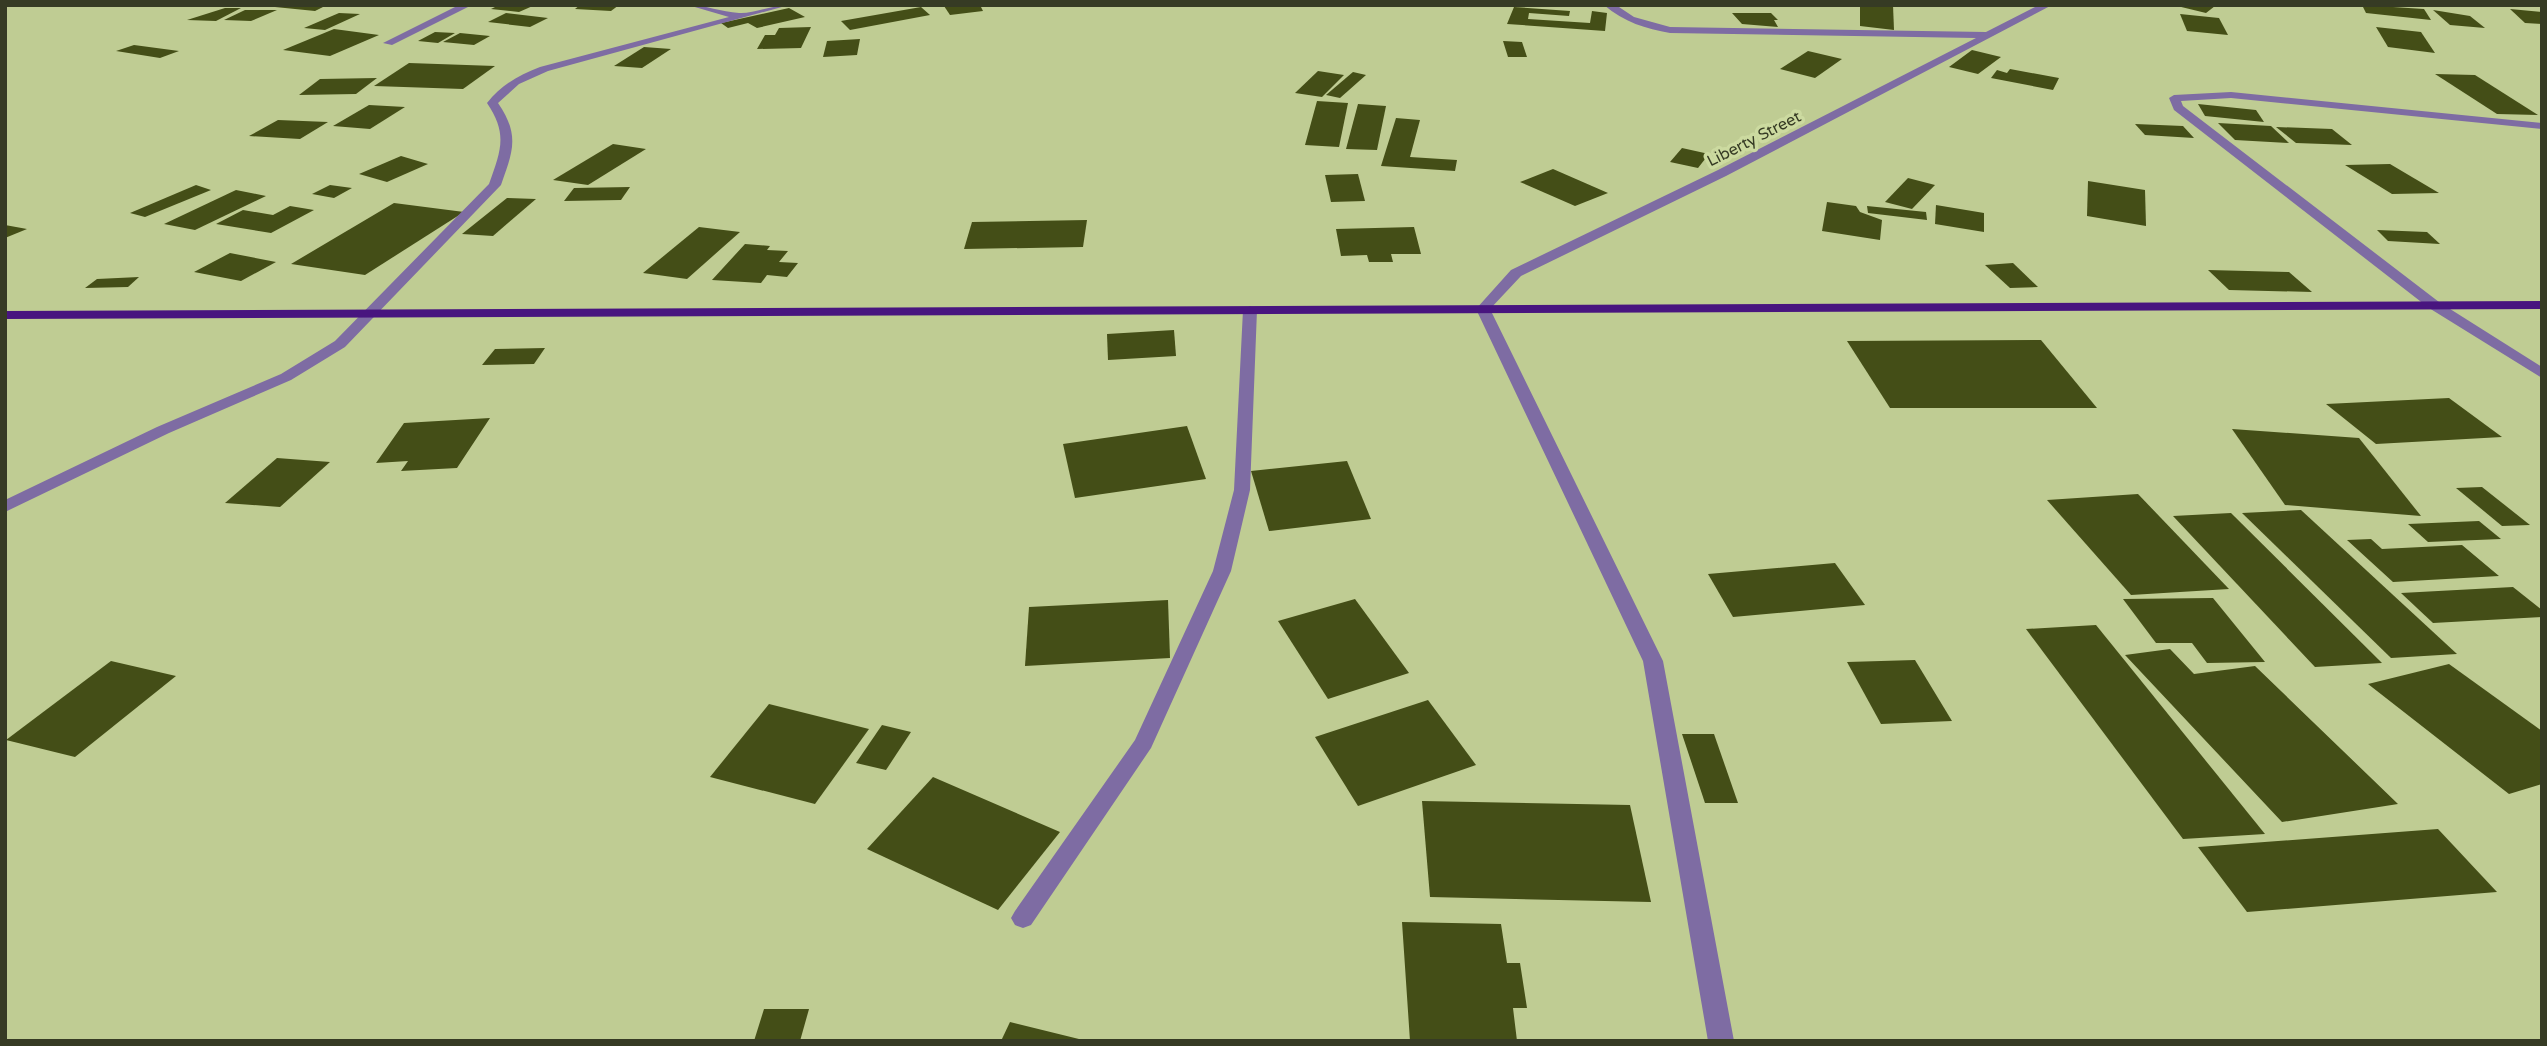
<svg xmlns="http://www.w3.org/2000/svg" width="2547" height="1046" font-family="'Varela Round',sans-serif">
<style>
.building{fill:#444e17}
.lines{fill:none;stroke-linecap:round;stroke-linejoin:round}
.minor{fill:#7e6ca3;fill-rule:evenodd}
.major{fill:#48157f;fill-rule:evenodd}
.labels{text-anchor:middle;dominant-baseline:central;stroke-width:7;stroke-linejoin:round;paint-order:stroke}
.far-street-label{font-size:16px;fill:#363b24;stroke:#ccdaa0}
</style>
<rect width="100%" height="100%" fill="#bfcc93"/>
<g class="building">
<path d="M255,5H327L315,11Z"/>
<path d="M499,5H535L519,12L491,9Z"/>
<path d="M580,5H619L611,11L575,9Z"/>
<path d="M980,5L983,11L950,15L944,6Z"/>
<path d="M1860,5H1893L1894,30L1860,26Z"/>
<path d="M2173,5H2211L2215,6L2206,13Z"/>
<path d="M2362,5L2424,9L2431,20L2366,13Z"/>
<path d="M921,7L930,15L850,30L841,21Z"/>
<path d="M1514,7L1570,11L1569,16L1529,13L1528,19L1590,23L1592,11L1607,13L1605,31L1507,24Z"/>
<path d="M225,8H241L216,21L187,20Z"/>
<path d="M789,8L805,17L757,28L748,23L728,28L721,23Z"/>
<path d="M2510,9L2542,12V24L2525,23Z"/>
<path d="M245,10H277L251,21L224,20Z"/>
<path d="M2433,10L2470,16L2485,28L2450,25Z"/>
<path d="M339,13L360,14L325,30L304,28Z"/>
<path d="M506,13L548,18L530,27L488,22Z"/>
<path d="M1732,13H1771L1778,20H1774L1778,27L1742,24Z"/>
<path d="M2180,14L2219,18L2228,35L2187,31Z"/>
<path d="M811,27L801,48L757,49L765,35H775L779,28Z"/>
<path d="M2376,27L2421,32L2435,53L2388,47Z"/>
<path d="M334,29L379,35L330,56L283,50Z"/>
<path d="M435,32L455,33L438,43L418,41Z"/>
<path d="M460,33L490,36L474,45L443,42Z"/>
<path d="M860,39L857,55L823,57L827,41Z"/>
<path d="M1503,41L1522,42L1527,57H1508Z"/>
<path d="M134,45L179,51L160,58L116,51Z"/>
<path d="M644,47L671,49L642,68L614,66Z"/>
<path d="M1972,50L2001,57L1978,74L1949,67Z"/>
<path d="M1808,51L1842,59L1815,78L1780,69Z"/>
<path d="M409,63L495,66L463,89L374,86Z"/>
<path d="M2010,69L2059,78L2053,90L1991,78L1997,70L2007,73Z"/>
<path d="M1318,71L1344,75L1322,97L1295,93Z"/>
<path d="M1353,72L1366,75L1340,98L1326,95Z"/>
<path d="M2435,74L2475,75L2538,115L2497,114Z"/>
<path d="M377,78L356,94L299,95L320,79Z"/>
<path d="M1317,101L1348,103L1339,147L1305,145Z"/>
<path d="M1358,104L1386,106L1377,150L1346,149Z"/>
<path d="M2198,104L2256,110L2264,122L2205,116Z"/>
<path d="M369,105L405,107L370,129L333,126Z"/>
<path d="M1396,118L1420,120L1410,157L1457,160L1455,171L1381,166Z"/>
<path d="M278,120L328,122L300,139L249,136Z"/>
<path d="M2218,123L2271,126L2289,143L2235,140Z"/>
<path d="M2135,124L2183,126L2194,138L2145,135Z"/>
<path d="M2276,127L2332,129L2352,145L2296,143Z"/>
<path d="M613,144L646,149L588,185L553,180Z"/>
<path d="M1682,148L1709,154L1698,168L1670,162Z"/>
<path d="M401,156L428,164L387,182L359,174Z"/>
<path d="M2390,164L2439,193L2392,194L2345,165Z"/>
<path d="M1553,169L1608,193L1575,206L1520,182Z"/>
<path d="M1358,174L1365,201L1331,202L1325,175Z"/>
<path d="M1908,178L1935,185L1912,209L1885,202Z"/>
<path d="M2088,181L2145,190L2146,226L2087,216Z"/>
<path d="M196,185L211,190L145,217L130,213Z"/>
<path d="M330,185L352,188L334,198L312,194Z"/>
<path d="M630,187L621,200L564,201L574,188Z"/>
<path d="M236,190L266,196L195,230L164,224Z"/>
<path d="M507,198L536,199L493,236L462,234Z"/>
<path d="M1827,202L1856,206L1860,212L1882,220L1880,240L1822,231Z"/>
<path d="M394,203L464,212L365,275L291,264Z"/>
<path d="M1936,205L1984,213V232L1935,224Z"/>
<path d="M290,206L314,210L271,233L216,224L243,210L273,215Z"/>
<path d="M1867,206L1926,212L1927,220L1868,213Z"/>
<path d="M1087,220L1083,247L964,249L972,222Z"/>
<path d="M5,225L27,229L5,238Z"/>
<path d="M699,227L740,232L687,279L643,273Z"/>
<path d="M1414,227L1421,254H1391L1393,262H1369L1367,255L1341,256L1336,229Z"/>
<path d="M2377,230L2427,232L2440,244L2388,241Z"/>
<path d="M745,244L770,246L767,250L788,251L779,262L798,263L787,277L767,275L761,283L712,280Z"/>
<path d="M230,253L276,262L241,281L194,272Z"/>
<path d="M2013,263L2038,287L2010,288L1985,265Z"/>
<path d="M2208,270L2289,272L2312,292L2229,290Z"/>
<path d="M139,277L128,287L85,288L97,279Z"/>
<path d="M1174,330L1176,356L1108,360L1107,334Z"/>
<path d="M2041,340L2097,408H1890L1847,341Z"/>
<path d="M545,348L534,364L482,365L495,349Z"/>
<path d="M2449,398L2502,437L2376,444L2326,404Z"/>
<path d="M490,418L457,468L401,471L408,461L376,463L404,423Z"/>
<path d="M1187,426L1206,479L1075,498L1063,444Z"/>
<path d="M2232,429L2359,438L2421,516L2285,505Z"/>
<path d="M277,458L330,462L280,507L225,503Z"/>
<path d="M1347,461L1371,519L1269,531L1251,471Z"/>
<path d="M2482,487L2530,525L2502,526L2456,488Z"/>
<path d="M2138,494L2229,589L2131,595L2047,500Z"/>
<path d="M2301,510L2457,654L2391,658L2242,513Z"/>
<path d="M2231,513L2382,663L2315,667L2173,516Z"/>
<path d="M2479,521L2501,539L2428,542L2408,524Z"/>
<path d="M2371,539L2382,549L2462,545L2499,576L2393,582L2347,540Z"/>
<path d="M1835,563L1865,605L1733,617L1708,574Z"/>
<path d="M2513,587L2542,610V617L2433,623L2401,593Z"/>
<path d="M2213,598L2265,662L2207,663L2192,643H2156L2123,599Z"/>
<path d="M1355,599L1409,673L1328,699L1278,621Z"/>
<path d="M1168,600L1170,658L1025,666L1029,607Z"/>
<path d="M2096,625L2265,834L2183,839L2026,629Z"/>
<path d="M2170,649L2194,674L2255,666L2398,804L2282,822L2125,655Z"/>
<path d="M1915,660L1952,721L1881,724L1847,662Z"/>
<path d="M111,661L176,676L75,757L6,740Z"/>
<path d="M2449,664L2542,731V784L2509,794L2368,684Z"/>
<path d="M1428,700L1476,765L1358,806L1315,737Z"/>
<path d="M769,704L869,729L815,804L710,777Z"/>
<path d="M882,725L911,732L886,770L856,763Z"/>
<path d="M1682,734H1714L1738,803H1705Z"/>
<path d="M933,777L1060,832L998,910L867,849Z"/>
<path d="M1422,801L1630,805L1651,902L1430,897Z"/>
<path d="M2438,829L2497,892L2247,912L2198,847Z"/>
<path d="M1402,922L1501,924L1507,963H1520L1527,1008H1513L1517,1041H1410Z"/>
<path d="M764,1009H809L800,1041H754Z"/>
<path d="M1010,1022L1083,1040V1041H1001Z"/>
</g>
<g class="lines">
<g class="minor">
<path d="M459,5H472L392,45L383,43Z"/>
<path d="M688,5C706,5 721,12 739,13C753,14 772,5 789,5L548,71L519,84L498,103C520,135 513,151 501,185L345,347L291,380L169,433L5,512V500L157,427L281,374L335,341L489,184C501,150 508,134 487,103C501,85 519,75 540,67L729,17Z"/>
<path d="M1604,5H1616L1634,17L1670,27L1986,32L2039,5H2052L1726,176L1521,276L1490,309L1663,661L1734,1041H1708L1643,661L1476,309L1511,270L1718,170L1976,38L1670,33C1646,29 1624,22 1604,5Z"/>
<path d="M2231,92L2542,123V129L2231,98L2181,101L2183,106L2439,302L2542,367V378L2429,308L2174,110L2169,98L2174,95Z"/>
<path d="M1250,306L1257,310L1250,490L1231,571L1151,748L1031,925L1023,928L1015,925L1011,918L1015,911L1135,740L1213,571L1234,490L1243,310Z"/>
</g>
<path class="major" d="M2542,301V309L5,319V311Z"/>
</g>
<g class="labels">
<g class="far-street-label">
<text transform="translate(1754 139) rotate(-27)">Liberty Street</text>
</g>
</g>
<rect width="2547" height="1046" fill="none" stroke="#363b24" stroke-width="14"/>
</svg>
